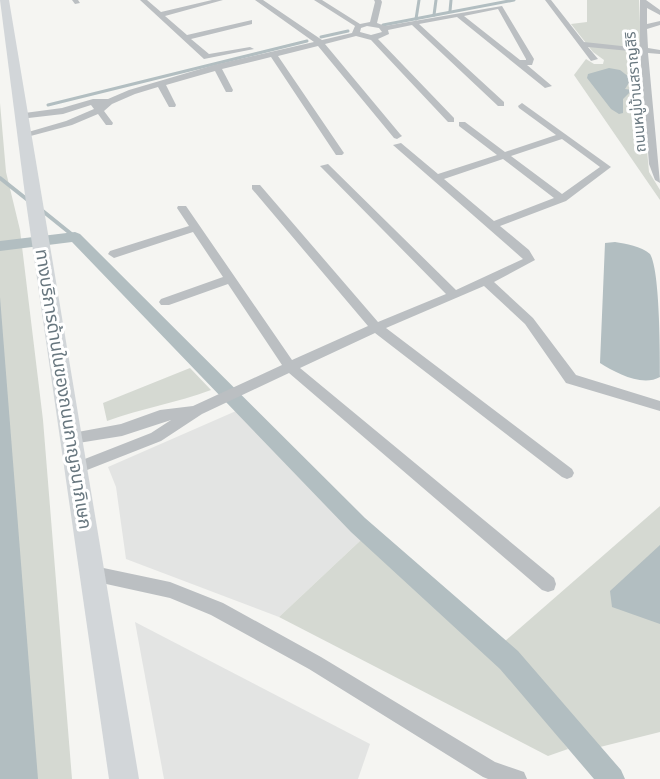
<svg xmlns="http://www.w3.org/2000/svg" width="660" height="779" font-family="'Archivo Narrow','Noto Sans Thai',sans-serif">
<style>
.built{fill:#e3e4e3}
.green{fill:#d5d9d2}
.water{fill:#b2bec1}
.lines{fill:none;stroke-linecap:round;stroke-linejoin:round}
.stream-far1{stroke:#b2bec1;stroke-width:3}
.stream{stroke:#b2bec1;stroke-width:4}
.canal{fill:#b2bec1;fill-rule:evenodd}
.minor{fill:#bbbfc2;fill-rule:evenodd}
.secondary{fill:#d2d6d9;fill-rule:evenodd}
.labels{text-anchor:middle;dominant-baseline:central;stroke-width:6;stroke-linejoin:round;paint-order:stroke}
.far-street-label{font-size:15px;fill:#68777f;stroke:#fff}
.street-label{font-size:18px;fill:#68777f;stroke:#fff}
</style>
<rect width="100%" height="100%" fill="#f5f5f2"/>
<g class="built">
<path d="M236,411L362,539L279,617L126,559L116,487L108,467Z"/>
<path d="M135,622L370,744L358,779H164Z"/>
</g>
<g class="green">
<path d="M587,0H639L641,44L638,52L649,172L660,190V200L574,75L586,59L594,64H603L604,60L593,52L571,24L587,22Z"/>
<path d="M0,103L6,172L20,230L43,420L72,779H0Z"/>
<path d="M190,368L211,390C177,403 142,408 107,421L103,403Z"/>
<path d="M660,506V732L600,747L505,641Z"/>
<path d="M362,539L503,663L568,749L548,756L279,617Z"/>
</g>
<g class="water">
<path d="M609,68L620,70L629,77L630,81L625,89L632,90L623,99V113L619,114L611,109L587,78L588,74Z"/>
<path d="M615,242C626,244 641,246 650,254C660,270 660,353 660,377C642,387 616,373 600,363L605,243Z"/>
<path d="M0,297L38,779H0Z"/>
<path d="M660,545V624L612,607L610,591Z"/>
</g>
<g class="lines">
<g class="stream-far1">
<path d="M450,11L451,0"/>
<path d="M434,15L436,0"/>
<path d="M416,19L419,0"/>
<path d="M383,25L514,0"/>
<path d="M321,37L348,31"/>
<path d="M48,105L307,41"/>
</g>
<g class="stream">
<path d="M0,178L29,201"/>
<path d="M39,208L75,237"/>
</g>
<path class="canal" d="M75,232L80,234L365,518L518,651L621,770L625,779H594L500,669L351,532L72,242L0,251V241Z"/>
<g class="minor">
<path d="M72,0H78L80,3L75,4Z"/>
<path d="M140,0H147L161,12L212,0H223L165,16L187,35L252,20V24L191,39L209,54L250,47L254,49L204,59Z"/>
<path d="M255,0H263L322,40L352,33L355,26L314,0H322L360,24L370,22L375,2L374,0H381L382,2L377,23L385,26L502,6L534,59L532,65H527L552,86L545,88L457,17L419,24L504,102V106H498L412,25L388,30L389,34L378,39L454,118V122H448L371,40L356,36L325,44L400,134L402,136L397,139L394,138L318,46L278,56L344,153L342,155H336L271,57L222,69L233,90L232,92H226L215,71L166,85L176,105L175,107H169L158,87L135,94L112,104L104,111L113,123L112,125H106L98,114L72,125L23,138L18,135L66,121L94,109L91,105L63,114L20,119L16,116L17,114L62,108L93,99H108L129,90L214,65L314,42ZM498,9L526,59V60H520L464,16ZM367,26L379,28L382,32L371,35L360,32L361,28Z"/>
<path d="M545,0H551L584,42L640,48V0H646L660,10V15L647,8V24L660,21V25L647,29L648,48L660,50V54L648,53L660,183L655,180L649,164L640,52L588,47L598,59L591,61Z"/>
<path d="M522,103L611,167L566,201L500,226L529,250L535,260L494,282L533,318L576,375L660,401V411L566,383L525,324L484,286L386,328L572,469L574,473L572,477L567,479L562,477L375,333L300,368L554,578L556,584L554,590L548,592L542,590L289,373L202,414L161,441L82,472L77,474L72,472L70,468L72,464L151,433L171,420L122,436L72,444L67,442L65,438L67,434L121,424L160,410L193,406L282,365L228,284L169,305H161L159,302L161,299L223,277L193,232L114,258L108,254L110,251L189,226L177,208L178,206H186L292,360L368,326L252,189V185H260L378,322L446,294L320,166L328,164L456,290L523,259L393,145L401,143L438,174L497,155L459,126V122H465L505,152L556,135L519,108L518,106ZM562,139L600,167L562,194L511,156ZM503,159L554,198L494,221L444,179Z"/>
<path d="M94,566L170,582L223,603L321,657L495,762L524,772L527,779H488L483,777L309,669L211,615L170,598L88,580L86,574L88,568Z"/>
</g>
<path class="secondary" d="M0,0H9L139,779H109L25,195Z"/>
</g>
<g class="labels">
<g class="far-street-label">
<text transform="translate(635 92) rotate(-95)">ถนนหมู่บ้านสราญสิริ</text>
</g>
<g class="street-label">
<text transform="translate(64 389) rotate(81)">ทางบริการด้านในของถนนกาญจนาภิเษก</text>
</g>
</g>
</svg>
